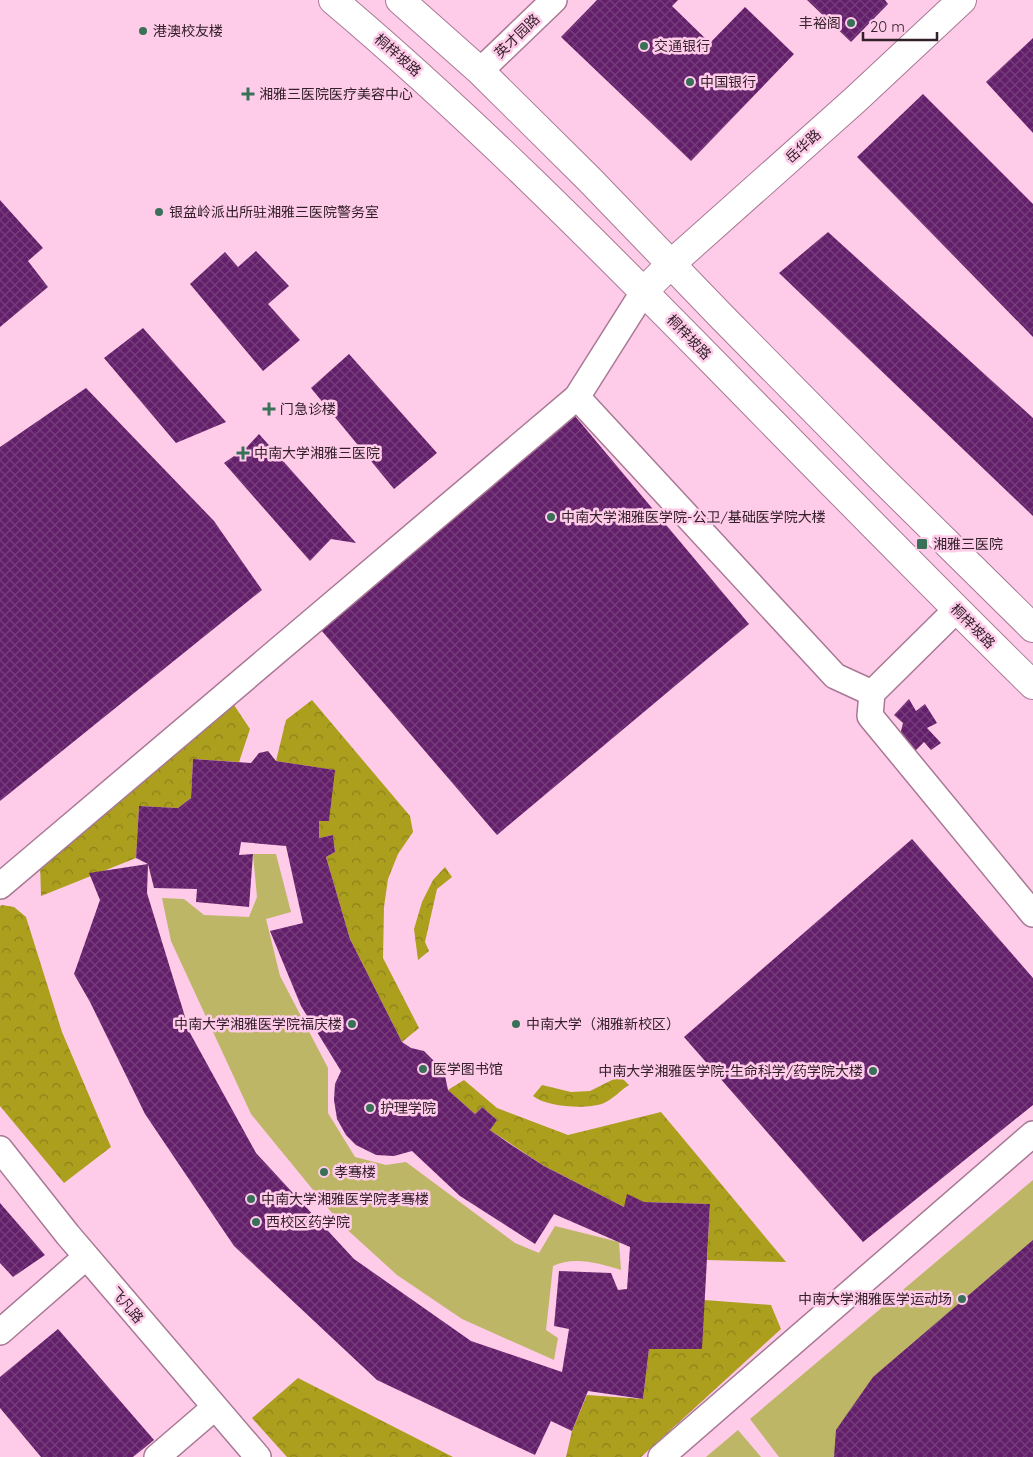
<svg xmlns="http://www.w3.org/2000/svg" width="1033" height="1457" font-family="Quicksand,'Noto Sans SC',sans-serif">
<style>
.forest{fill:url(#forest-crowns)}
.green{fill:#bdb666}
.building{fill:url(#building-cross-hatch)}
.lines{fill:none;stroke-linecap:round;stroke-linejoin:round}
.minor-casing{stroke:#a87994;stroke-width:28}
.tertiary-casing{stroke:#a87994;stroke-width:30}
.primary-casing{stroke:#a87994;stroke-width:30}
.minor{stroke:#fff;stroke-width:25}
.tertiary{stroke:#fff;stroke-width:28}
.primary{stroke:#fff;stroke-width:28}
.poi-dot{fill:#387058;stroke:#fecbe8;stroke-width:2}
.labels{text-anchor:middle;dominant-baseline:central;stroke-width:5;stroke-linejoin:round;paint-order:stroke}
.poi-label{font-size:14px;fill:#33202b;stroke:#fecbe8;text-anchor:start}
.street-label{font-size:14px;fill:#33202b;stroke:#fecbe8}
</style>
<defs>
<pattern id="forest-crowns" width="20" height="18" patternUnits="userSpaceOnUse" patternTransform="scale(1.25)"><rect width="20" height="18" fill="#ab9f1d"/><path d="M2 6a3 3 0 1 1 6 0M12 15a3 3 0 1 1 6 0" fill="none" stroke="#8c811a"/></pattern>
<pattern id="building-cross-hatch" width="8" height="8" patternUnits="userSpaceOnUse" patternTransform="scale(1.25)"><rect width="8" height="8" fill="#641f6b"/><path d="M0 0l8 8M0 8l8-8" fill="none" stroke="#773e7c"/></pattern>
</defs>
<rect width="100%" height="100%" fill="#fecbe8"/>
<g class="forest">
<path d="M312,700L410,816L413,832L398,854L388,879L384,907L383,958L419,1028L402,1042L350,939L326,857L335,852L333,835L319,838V821L329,820L334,770L276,761L286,720Z"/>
<path d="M234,705L250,729L239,762L193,759L191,798L178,808L139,806L136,858L41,896L40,861Z"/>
<path d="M445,867L452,877L437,889L425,942L429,951L418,960L414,929L422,902L433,880Z"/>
<path d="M2,905L14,907L26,917L62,1032L111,1147L64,1183L0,1106V906Z"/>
<path d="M620,1076L629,1085C621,1090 613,1099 604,1103C587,1110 547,1107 533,1096L542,1085L571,1092L590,1091Z"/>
<path d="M464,1080L497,1108L568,1135L661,1112L786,1262L707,1260L710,1204L644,1202L624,1207L544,1166L490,1130L497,1120L482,1107L475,1114L448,1090Z"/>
<path d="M704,1300L771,1305L781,1329L641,1457H566L572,1431L587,1395L643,1399L649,1349Z"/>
<path d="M298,1378L453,1457H287L252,1418Z"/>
</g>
<g class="green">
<path d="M253,854H276L291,912L266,919L280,976L328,1068V1113L355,1157L386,1165L406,1162L515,1243L539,1253L555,1226L619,1242L621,1270C599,1263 573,1256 553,1266L546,1330L558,1338L554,1360L462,1319L397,1275L341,1224L251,1114L171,941L162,898L184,899L204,915L249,917L257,897Z"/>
<path d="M1033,1180V1457H779L750,1419Z"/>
<path d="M738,1430L761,1457H706Z"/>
</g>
<g class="building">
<path d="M597,0H678L672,6L710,43L745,7L794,54L691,161L561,37Z"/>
<path d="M807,0H885L888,4L851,42Z"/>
<path d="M1033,38V133L986,82Z"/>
<path d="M923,94L1033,204V337L857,157Z"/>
<path d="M0,200L43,248L28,261L48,287L0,327Z"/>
<path d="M828,232L1033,418V516L779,273Z"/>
<path d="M256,251L289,286L268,304L300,340L263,371L190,284L225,252L238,267Z"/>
<path d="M143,328L226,422L176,443L104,358Z"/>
<path d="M349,354L437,453L394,489L311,388Z"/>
<path d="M86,388L214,521L262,590L0,801V447Z"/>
<path d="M570,410L749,624L497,835L315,623Z"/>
<path d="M259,434L356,543L331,539L310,561L224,463L247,447Z"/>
<path d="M909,699L916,711L925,704L937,723L927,728L941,743L931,750L924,742L915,751L900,735L903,723L894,715Z"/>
<path d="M268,751L276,761L335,770L329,821H319V838L333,835L335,852L326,857L350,939L402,1042L411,1048L424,1051L437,1064L445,1076L448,1090L475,1114L482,1107L497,1120L490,1130L507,1142L544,1166L624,1207L627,1194L644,1202L710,1204L702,1349H649L643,1399L588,1391L572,1431L551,1421L535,1455L377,1380L234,1246L145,1114L90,1002L74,974L100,900L89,873L148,864L147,893L190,1033L256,1153L354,1259L471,1341L562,1372L569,1329L554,1326L559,1271L611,1273L618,1290L627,1289L630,1247L554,1214L535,1244L460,1196L412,1151L394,1156L376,1155L356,1145L346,1135L337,1119L334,1100L335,1084L341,1071L301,1006L270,931L303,923L286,846L241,842L239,855L253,854L249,907L196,902L197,889L154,888L148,864L136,858L139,806L178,808L191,798L193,759L251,763L259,753Z"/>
<path d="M912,839L1033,978V1105L863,1242L684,1037Z"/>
<path d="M0,1203L45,1255L13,1277L0,1263Z"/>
<path d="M1033,1240V1457H834L836,1430L873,1377Z"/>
<path d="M58,1329L154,1440L133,1457H41L0,1408V1377Z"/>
</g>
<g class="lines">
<g class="minor-casing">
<g id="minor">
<path d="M480,71L554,0"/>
<path d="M577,397L835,676L872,693"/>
<path d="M956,610L872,693L870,716L1033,914"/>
<path d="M0,886L577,397L644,291"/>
<path d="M0,1149L68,1235L258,1457"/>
<path d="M0,1332L86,1257"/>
<path d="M157,1457L214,1408"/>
<path d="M661,1457L1033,1134"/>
</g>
</g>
<g class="tertiary-casing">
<path id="tertiary" d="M644,291L671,264L855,100L962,0"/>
</g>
<g class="primary-casing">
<g id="primary">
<path d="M333,0C468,114 591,238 714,363C820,471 925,579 1033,685"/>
<path d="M400,0L480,71L589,179L723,318L878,475L1033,628"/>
</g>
</g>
<use href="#minor" class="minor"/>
<use href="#tertiary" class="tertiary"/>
<use href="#primary" class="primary"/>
</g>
<g class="poi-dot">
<circle cx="851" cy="23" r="5"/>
<circle cx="143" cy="31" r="5"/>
<circle cx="644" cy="46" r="5"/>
<circle cx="690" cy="82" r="5"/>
<path d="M245.5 86.5h5v5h5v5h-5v5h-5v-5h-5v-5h5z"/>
<circle cx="159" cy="212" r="5"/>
<path d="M266.5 401.5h5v5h5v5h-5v5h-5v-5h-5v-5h5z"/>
<path d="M240.5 445.5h5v5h5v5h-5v5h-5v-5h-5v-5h5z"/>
<circle cx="551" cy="517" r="5"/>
<rect x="916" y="538" width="12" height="12" rx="2.5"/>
<circle cx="352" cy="1024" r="5"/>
<circle cx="516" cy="1024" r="5"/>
<circle cx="423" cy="1069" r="5"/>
<circle cx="873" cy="1071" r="5"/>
<circle cx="370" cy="1108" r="5"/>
<circle cx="324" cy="1172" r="5"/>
<circle cx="251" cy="1199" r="5"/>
<circle cx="256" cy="1222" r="5"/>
<circle cx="962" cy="1299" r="5"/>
</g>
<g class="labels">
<g class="poi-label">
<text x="841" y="23" text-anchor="end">丰裕阁</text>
<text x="153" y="31">港澳校友楼</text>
<text x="654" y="46">交通银行</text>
<text x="700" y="82">中国银行</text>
<text x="259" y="94">湘雅三医院医疗美容中心</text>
<text x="169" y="212">银盆岭派出所驻湘雅三医院警务室</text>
<text x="280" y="409">门急诊楼</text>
<text x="254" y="453">中南大学湘雅三医院</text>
<text x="561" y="517">中南大学湘雅医学院-公卫/基础医学院大楼</text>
<text x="933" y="544">湘雅三医院</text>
<text x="342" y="1024" text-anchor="end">中南大学湘雅医学院福庆楼</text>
<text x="526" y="1024">中南大学（湘雅新校区）</text>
<text x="433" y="1069">医学图书馆</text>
<text x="863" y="1071" text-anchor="end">中南大学湘雅医学院-生命科学/药学院大楼</text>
<text x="380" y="1108">护理学院</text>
<text x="334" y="1172">孝骞楼</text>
<text x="261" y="1199">中南大学湘雅医学院孝骞楼</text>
<text x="266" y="1222">西校区药学院</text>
<text x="952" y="1299" text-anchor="end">中南大学湘雅医学运动场</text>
</g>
<g class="street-label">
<text transform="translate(517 36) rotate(-44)">英才园路</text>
<text transform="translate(398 55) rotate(41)">桐梓坡路</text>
<text transform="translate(803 146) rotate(-42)">岳华路</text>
<text transform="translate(689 337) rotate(46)">桐梓坡路</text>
<text transform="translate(973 626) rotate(45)">桐梓坡路</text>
<text transform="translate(127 1305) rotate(50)">飞凡路</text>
</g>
</g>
<path d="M863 32v8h74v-8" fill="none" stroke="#33202b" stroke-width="2.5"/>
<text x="870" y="32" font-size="15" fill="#33202b" stroke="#fecbe8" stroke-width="4" paint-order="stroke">20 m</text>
</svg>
